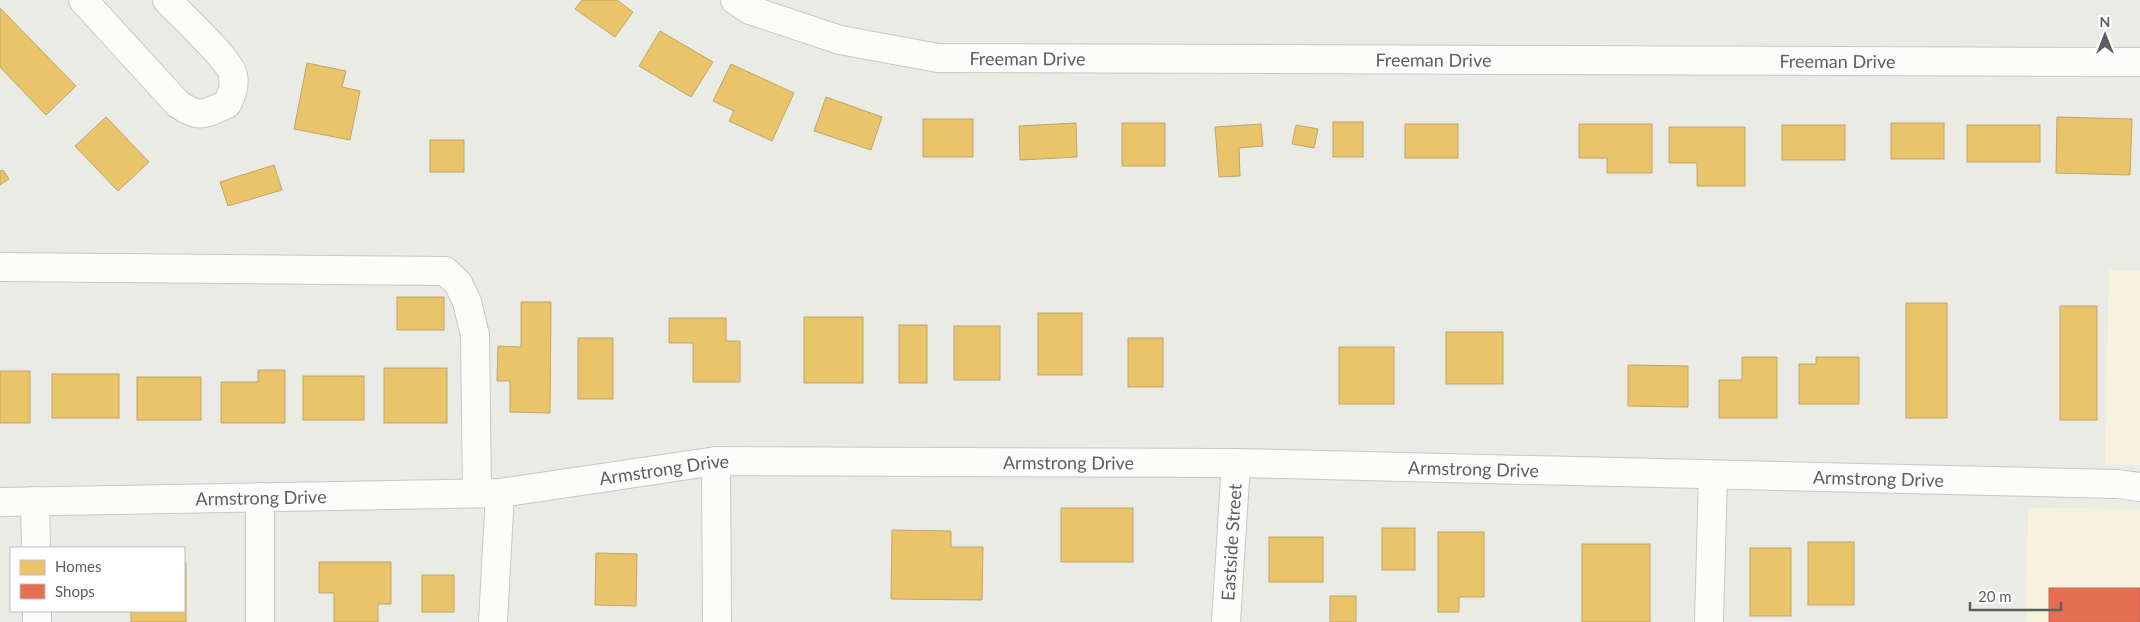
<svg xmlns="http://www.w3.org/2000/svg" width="2140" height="622" font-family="Lato,sans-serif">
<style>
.commercial{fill:#f5f2de}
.homes{fill:#e9c46a;stroke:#bea668}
.shops{fill:#e76f51;stroke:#bd6a57}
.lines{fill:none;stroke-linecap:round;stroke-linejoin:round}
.minor-casing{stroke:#c7c8c6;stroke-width:30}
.minor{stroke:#fcfcfb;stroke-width:28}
.labels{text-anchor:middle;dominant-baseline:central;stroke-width:5;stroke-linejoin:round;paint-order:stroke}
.street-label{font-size:18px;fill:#5b5f64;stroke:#fff}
</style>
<rect width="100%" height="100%" fill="#ebebe6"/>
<g class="commercial">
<path d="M2109,270L2140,271V465L2105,464Z"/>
<path d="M2028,508L2140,509V622H2026Z"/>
</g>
<g class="homes">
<path d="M582,0H617L633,12L615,37L575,9Z"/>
<path d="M0,8L76,86L46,115L0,67Z"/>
<path d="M660,31L713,62L691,97L639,66Z"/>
<path d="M307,63L346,71L342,87L360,91L350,140L294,129Z"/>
<path d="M731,64L794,93L772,141L729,121L734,111L713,101Z"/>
<path d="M826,97L882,117L871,150L814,131Z"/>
<path d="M106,117L149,162L118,191L75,146Z"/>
<path d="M2057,117L2132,119L2130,175L2056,173Z"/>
<rect x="923" y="119" width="50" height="38"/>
<rect x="1333" y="122" width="30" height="35"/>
<path d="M1076,123L1077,157L1020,160L1019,126Z"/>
<rect x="1122" y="123" width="43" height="43"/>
<rect x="1891" y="123" width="53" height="36"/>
<path d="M1261,124L1263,146L1239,148L1240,176L1219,177L1215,127Z"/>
<rect x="1405" y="124" width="53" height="34"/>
<path d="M1579,124H1652V173H1607V158H1579Z"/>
<path d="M1296,125L1318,129L1314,148L1292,144Z"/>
<rect x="1782" y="125" width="63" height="35"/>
<rect x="1967" y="125" width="73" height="37"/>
<path d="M1669,127H1745V186H1697V163H1669Z"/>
<rect x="430" y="140" width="34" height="32"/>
<path d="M274,165L282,190L228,206L220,182Z"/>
<path d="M3,170L9,179L0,185V171Z"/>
<rect x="397" y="297" width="47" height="33"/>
<path d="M521,302H551L550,413L510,412V381H497L498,346L521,347Z"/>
<rect x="1906" y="303" width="41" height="115"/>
<rect x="2060" y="306" width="37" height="114"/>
<rect x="1038" y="313" width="44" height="62"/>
<rect x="804" y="317" width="59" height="66"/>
<path d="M669,318H726V341H740V382H693V343H669Z"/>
<rect x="899" y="325" width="28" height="58"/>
<rect x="954" y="326" width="46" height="54"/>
<rect x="1446" y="332" width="57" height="52"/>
<rect x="578" y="338" width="35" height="61"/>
<rect x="1128" y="338" width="35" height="49"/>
<rect x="1339" y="347" width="55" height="57"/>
<path d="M1742,357H1777V418H1719V380H1742Z"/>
<path d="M1816,357H1859V404H1799V364H1816Z"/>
<path d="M1628,365L1688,366V407L1628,406Z"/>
<rect x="384" y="368" width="63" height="55"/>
<path d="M258,370H285V423H221V382H258Z"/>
<rect x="0" y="371" width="30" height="52"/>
<rect x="52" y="374" width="67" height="44"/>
<rect x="303" y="376" width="61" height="44"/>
<rect x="137" y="377" width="64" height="43"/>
<rect x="1061" y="508" width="72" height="54"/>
<rect x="1382" y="528" width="33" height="42"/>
<path d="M892,530L951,531V547H983L982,600L891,599Z"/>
<path d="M1438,532H1484V597H1459V612H1438Z"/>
<rect x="1269" y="537" width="54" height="45"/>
<rect x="1808" y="542" width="46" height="63"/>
<rect x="1582" y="544" width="68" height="78"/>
<rect x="1750" y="548" width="41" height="68"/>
<path d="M596,553L637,554L636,606L595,605Z"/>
<path d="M319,562H391V604H378V622H334V593H319Z"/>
<path d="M184,563H186V622H131V611H184Z"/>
<rect x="422" y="575" width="32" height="37"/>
<rect x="1330" y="596" width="26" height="26"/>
</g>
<rect class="shops" x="2049" y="588" width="91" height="34"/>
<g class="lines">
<g class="minor-casing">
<g id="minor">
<path d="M83,0L178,104C200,119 204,114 227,104C232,94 235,86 233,75C230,60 179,13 167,0"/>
<path id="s1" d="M735,0L750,10L840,40L938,58L2140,62"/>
<path d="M0,267L445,271L458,283L467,302L475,335L477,493"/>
<path d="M716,461L717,622"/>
<path d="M260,497V622"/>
<path d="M35,501L36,548"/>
<path id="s2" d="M0,502L500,493L716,461L1236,463L2117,484L2140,487"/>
<path d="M37,611V622"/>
<path d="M493,622L500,493"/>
<path id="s3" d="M1226,622L1236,463"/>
<path d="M1709,622L1713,475"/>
</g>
</g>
<use href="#minor" class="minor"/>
</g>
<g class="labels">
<g class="street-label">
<text stroke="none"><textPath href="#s1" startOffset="302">Freeman Drive</textPath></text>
<text stroke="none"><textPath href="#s1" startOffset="708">Freeman Drive</textPath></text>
<text stroke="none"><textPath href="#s1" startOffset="1112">Freeman Drive</textPath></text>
<text stroke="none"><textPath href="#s2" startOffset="1071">Armstrong Drive</textPath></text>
<text stroke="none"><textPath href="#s2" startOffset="1476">Armstrong Drive</textPath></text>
<text stroke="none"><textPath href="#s2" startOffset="666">Armstrong Drive</textPath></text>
<text stroke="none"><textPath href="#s2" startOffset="1881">Armstrong Drive</textPath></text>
<text stroke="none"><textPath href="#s2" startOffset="261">Armstrong Drive</textPath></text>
<text stroke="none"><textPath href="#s3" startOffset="80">Eastside Street</textPath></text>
</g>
</g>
<rect x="10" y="547" width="175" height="65" fill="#ffffff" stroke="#bdbfc1"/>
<rect x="20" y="560" width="25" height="15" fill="#e9c46a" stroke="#bdbfc1"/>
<text x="55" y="572" font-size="15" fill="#5b5f64">Homes</text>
<rect x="20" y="584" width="25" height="15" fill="#e76f51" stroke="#bdbfc1"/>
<text x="55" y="597" font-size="15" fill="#5b5f64">Shops</text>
<g transform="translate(2105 35)" stroke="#ffffff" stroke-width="4" paint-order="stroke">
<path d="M0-4L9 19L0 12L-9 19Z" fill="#5b5f64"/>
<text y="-8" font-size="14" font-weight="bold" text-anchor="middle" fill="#5b5f64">N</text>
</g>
<path d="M1970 602v8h91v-8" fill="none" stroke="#5b5f64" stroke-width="2.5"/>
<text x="1978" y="602" font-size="15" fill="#5b5f64" stroke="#ffffff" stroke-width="4" paint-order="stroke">20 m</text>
</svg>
